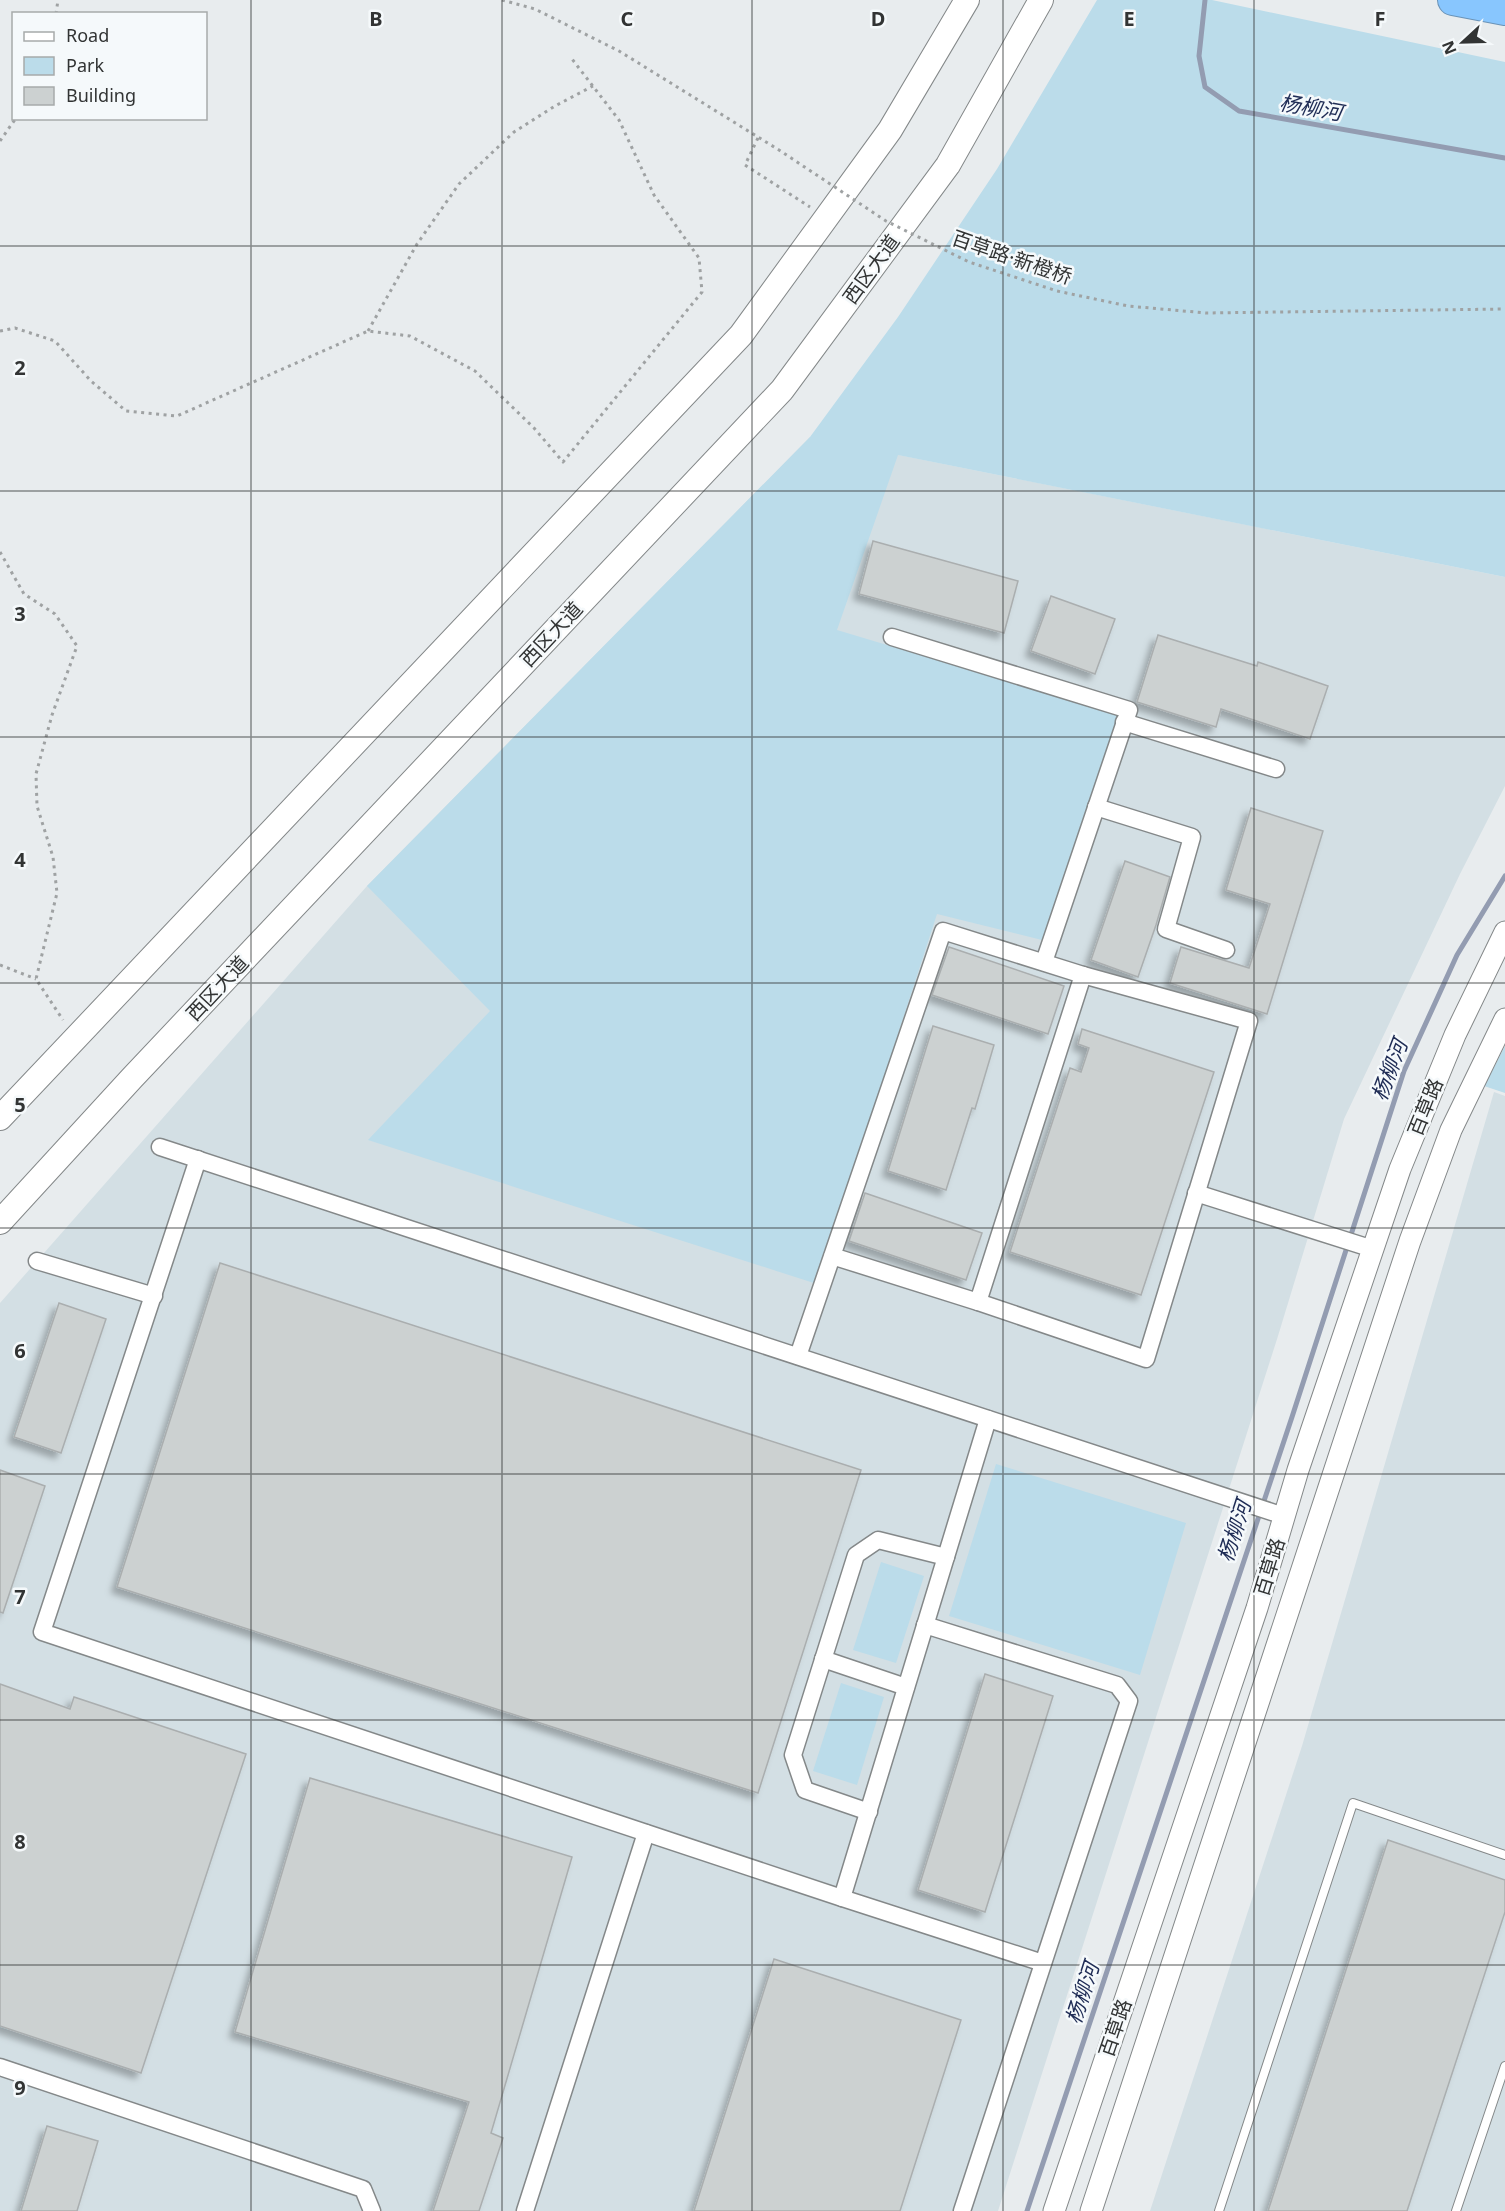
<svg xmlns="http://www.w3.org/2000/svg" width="1505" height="2211" font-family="'Noto Sans','Noto Sans SC',sans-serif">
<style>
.built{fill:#d3dfe4}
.green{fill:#bbdcea}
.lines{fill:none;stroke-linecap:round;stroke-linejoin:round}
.stream{stroke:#939cb1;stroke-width:5}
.building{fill:#ccd1d1;stroke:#aaaeaf;stroke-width:1.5;filter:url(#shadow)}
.service-casing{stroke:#848889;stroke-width:10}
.minor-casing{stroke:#848889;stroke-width:19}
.tertiary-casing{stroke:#848889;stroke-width:23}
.secondary-casing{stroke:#848889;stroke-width:26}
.motorway-casing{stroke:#6a93b7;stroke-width:32}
.path{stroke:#9fa2a3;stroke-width:3;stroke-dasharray:3 4.5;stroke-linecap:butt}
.service{stroke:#fff;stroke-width:8}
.minor{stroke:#fff;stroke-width:16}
.tertiary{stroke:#fff;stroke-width:21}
.secondary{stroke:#fff;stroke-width:24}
.motorway{stroke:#88c6fe;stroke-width:30}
.path-bridge{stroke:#9fa2a3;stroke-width:3;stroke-dasharray:3 4.5;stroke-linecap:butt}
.grid{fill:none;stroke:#323434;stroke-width:1.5;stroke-opacity:0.55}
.labels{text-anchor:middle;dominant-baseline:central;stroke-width:5;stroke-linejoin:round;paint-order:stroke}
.street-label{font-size:20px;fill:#323434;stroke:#f5f9fb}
.water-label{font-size:21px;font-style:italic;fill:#202d56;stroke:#f5f9fb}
.grid-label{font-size:20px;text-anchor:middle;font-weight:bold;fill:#323434;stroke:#f5f9fb;stroke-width:5;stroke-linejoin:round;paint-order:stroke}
</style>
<defs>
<filter id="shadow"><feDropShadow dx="-5.5" dy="5.5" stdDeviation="3" flood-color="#0004"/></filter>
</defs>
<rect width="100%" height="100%" fill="#e8ecee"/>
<g class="built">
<path d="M810,437L1505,577V786L1460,874L1344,1119L1278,1336L998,2211H0V1303L367,886Z"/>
<path d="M1494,1092L1505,1096V2211H1150L1302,1746Z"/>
</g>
<g class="green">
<path d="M1097,0H1212L1505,62V577L898,455L837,630L1120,715L1046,941L937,914L817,1284L368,1140L490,1011L367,886L810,437L898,317L997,169Z"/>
<path d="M1505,1046V1093L1484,1086Z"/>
<path d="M996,1464L1186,1523L1140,1675L949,1616Z"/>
<path d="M881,1562L924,1576L896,1663L853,1650Z"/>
<path d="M841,1683L884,1697L857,1785L813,1771Z"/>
</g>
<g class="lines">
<g class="stream">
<path d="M1205,0L1199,56L1205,87L1239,111L1505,158"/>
<path d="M1027,2211L1292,1417L1404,1071L1457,955L1505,876"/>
</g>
</g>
<g class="building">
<path d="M873,541L1018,581L1004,633L859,594Z"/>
<path d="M1051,596L1115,619L1095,674L1031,651Z"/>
<path d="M1158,635L1257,666L1258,662L1328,686L1310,739L1221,709L1216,727L1137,702Z"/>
<path d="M1251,808L1323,831L1267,1014L1170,983L1181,947L1249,968L1270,904L1226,890Z"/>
<path d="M1125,861L1170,877L1156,925L1138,977L1091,960Z"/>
<path d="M949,947L1064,986L1048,1034L932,995Z"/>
<path d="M933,1026L994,1045L975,1109L972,1108L946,1190L888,1171Z"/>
<path d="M1082,1029L1214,1072L1141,1295L1010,1252L1070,1068L1081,1072L1089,1048L1078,1044Z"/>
<path d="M865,1193L982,1233L966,1280L849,1241Z"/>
<path d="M220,1263L861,1470L758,1793L117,1587Z"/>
<path d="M59,1303L106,1319L61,1453L14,1437Z"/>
<path d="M0,1470L45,1486L3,1613L0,1612Z"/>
<path d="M985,1674L1053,1696L985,1912L918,1890Z"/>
<path d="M0,1684L70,1709L74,1697L246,1754L141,2073L0,2026Z"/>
<path d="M310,1778L572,1857L491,2133L503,2138L479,2211H433L469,2102L235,2032Z"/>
<path d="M1388,1840L1505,1880V1912L1407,2211H1268Z"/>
<path d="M774,1959L961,2020L900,2211H694Z"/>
<path d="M47,2126L98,2141L77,2211H21Z"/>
</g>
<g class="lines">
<g class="service-casing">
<g id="service">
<path d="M1219,2211L1353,1803L1505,1855"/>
<path d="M1456,2211L1505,2066"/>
</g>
</g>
<g class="minor-casing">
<g id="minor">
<path d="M892,637L1129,710L1044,962"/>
<path d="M1124,722L1276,769"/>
<path d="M1096,807L1192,837L1166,929L1226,950"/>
<path d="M160,1147L1284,1516"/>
<path d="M198,1159L42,1632L842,1898L988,1419"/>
<path d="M1196,1193L1373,1249"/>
<path d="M37,1261L154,1296"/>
<path d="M978,1302L1146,1359L1249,1021L1083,975"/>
<path d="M798,1356L943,931L1083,975L978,1302L832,1256"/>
<path d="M925,1625L1117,1685L1129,1701L962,2211"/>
<path d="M823,1659L906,1687"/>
<path d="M869,1812L805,1790L793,1755L856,1555L878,1540L946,1557"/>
<path d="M842,1898L1043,1963"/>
<path d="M0,2067L363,2189L372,2211"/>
<path d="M525,2211L646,1833"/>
</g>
</g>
<g class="tertiary-casing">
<g id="tertiary">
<path d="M1054,2211L1257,1608L1298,1470L1400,1169L1455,1035L1505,932"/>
<path d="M1091,2211L1410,1241L1451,1130L1505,1019"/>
</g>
</g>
<g class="secondary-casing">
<g id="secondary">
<path d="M0,1118L741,335L890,130L967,0"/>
<path d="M0,1222L132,1078L782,390L948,165L1041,0"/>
</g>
</g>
<g class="motorway-casing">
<path id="motorway" d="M1453,0L1505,10"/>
</g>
<g class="path">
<path d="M56,14L58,0"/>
<path d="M758,138L745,165L810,207"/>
<path d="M0,141L16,118"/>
<path d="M0,331L15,328L55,341L91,381L126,411L177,416L368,331L410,336L475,371L534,428L563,462L702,292L699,258L654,195L619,120L572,59"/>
<path d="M368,331L417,244L459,184L514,132L555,106L593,86"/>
<path d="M0,552L24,594L55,614L77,646L52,715L36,774L37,806L53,857L57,893L36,979L63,1020"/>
<path d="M0,965L36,979"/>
</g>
<use href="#service" class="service"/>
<use href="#minor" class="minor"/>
<use href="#tertiary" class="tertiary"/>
<use href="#secondary" class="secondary"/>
<use href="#motorway" class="motorway"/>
<path class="path-bridge" d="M502,0L535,9L619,51L779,150L886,221L969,262L1057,291L1128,306L1206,313L1505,309"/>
</g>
<path class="grid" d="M251,0V2211M502,0V2211M752,0V2211M1003,0V2211M1254,0V2211M0,246H1505M0,491H1505M0,737H1505M0,983H1505M0,1228H1505M0,1474H1505M0,1720H1505M0,1965H1505"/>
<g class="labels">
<g class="street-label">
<text transform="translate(1012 257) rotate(19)">百草路·新橙桥</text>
<text transform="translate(871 269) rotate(-54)">西区大道</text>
<text transform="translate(551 634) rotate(-47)">西区大道</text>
<text transform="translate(217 988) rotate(-47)">西区大道</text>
<text transform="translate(1425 1107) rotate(-68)">百草路</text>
<text transform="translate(1269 1567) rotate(-73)">百草路</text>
<text transform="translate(1115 2028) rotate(-71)">百草路</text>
</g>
<g class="water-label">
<text transform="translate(1311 107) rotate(10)">杨柳河</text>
<text transform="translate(1389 1070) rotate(-69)">杨柳河</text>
<text transform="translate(1234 1531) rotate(-72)">杨柳河</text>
<text transform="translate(1082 1993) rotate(-72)">杨柳河</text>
</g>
</g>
<g class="grid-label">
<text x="376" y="26">B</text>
<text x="627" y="26">C</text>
<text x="878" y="26">D</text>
<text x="1129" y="26">E</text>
<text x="1380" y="26">F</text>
<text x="20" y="375">2</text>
<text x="20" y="621">3</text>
<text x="20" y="867">4</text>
<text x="20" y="1112">5</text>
<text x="20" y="1358">6</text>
<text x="20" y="1604">7</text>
<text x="20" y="1849">8</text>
<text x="20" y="2095">9</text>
</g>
<rect x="12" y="12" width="195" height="108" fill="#f5f9fb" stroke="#a7aaab" stroke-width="1.5"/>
<rect x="24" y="32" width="30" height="9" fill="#ffffff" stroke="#a7aaab" stroke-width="1.5"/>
<text x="66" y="42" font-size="18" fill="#323434">Road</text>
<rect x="24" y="57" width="30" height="18" fill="#bbdcea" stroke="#a7aaab" stroke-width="1.5"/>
<text x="66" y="72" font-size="18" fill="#323434">Park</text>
<rect x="24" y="87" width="30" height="18" fill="#ccd1d1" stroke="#a7aaab" stroke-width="1.5"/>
<text x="66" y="102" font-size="18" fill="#323434">Building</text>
<g transform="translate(1463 42) rotate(248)" stroke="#f5f9fb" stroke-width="4.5" paint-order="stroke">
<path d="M0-4.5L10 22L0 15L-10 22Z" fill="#323434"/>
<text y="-9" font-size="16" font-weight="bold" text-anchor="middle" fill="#323434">N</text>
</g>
</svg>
